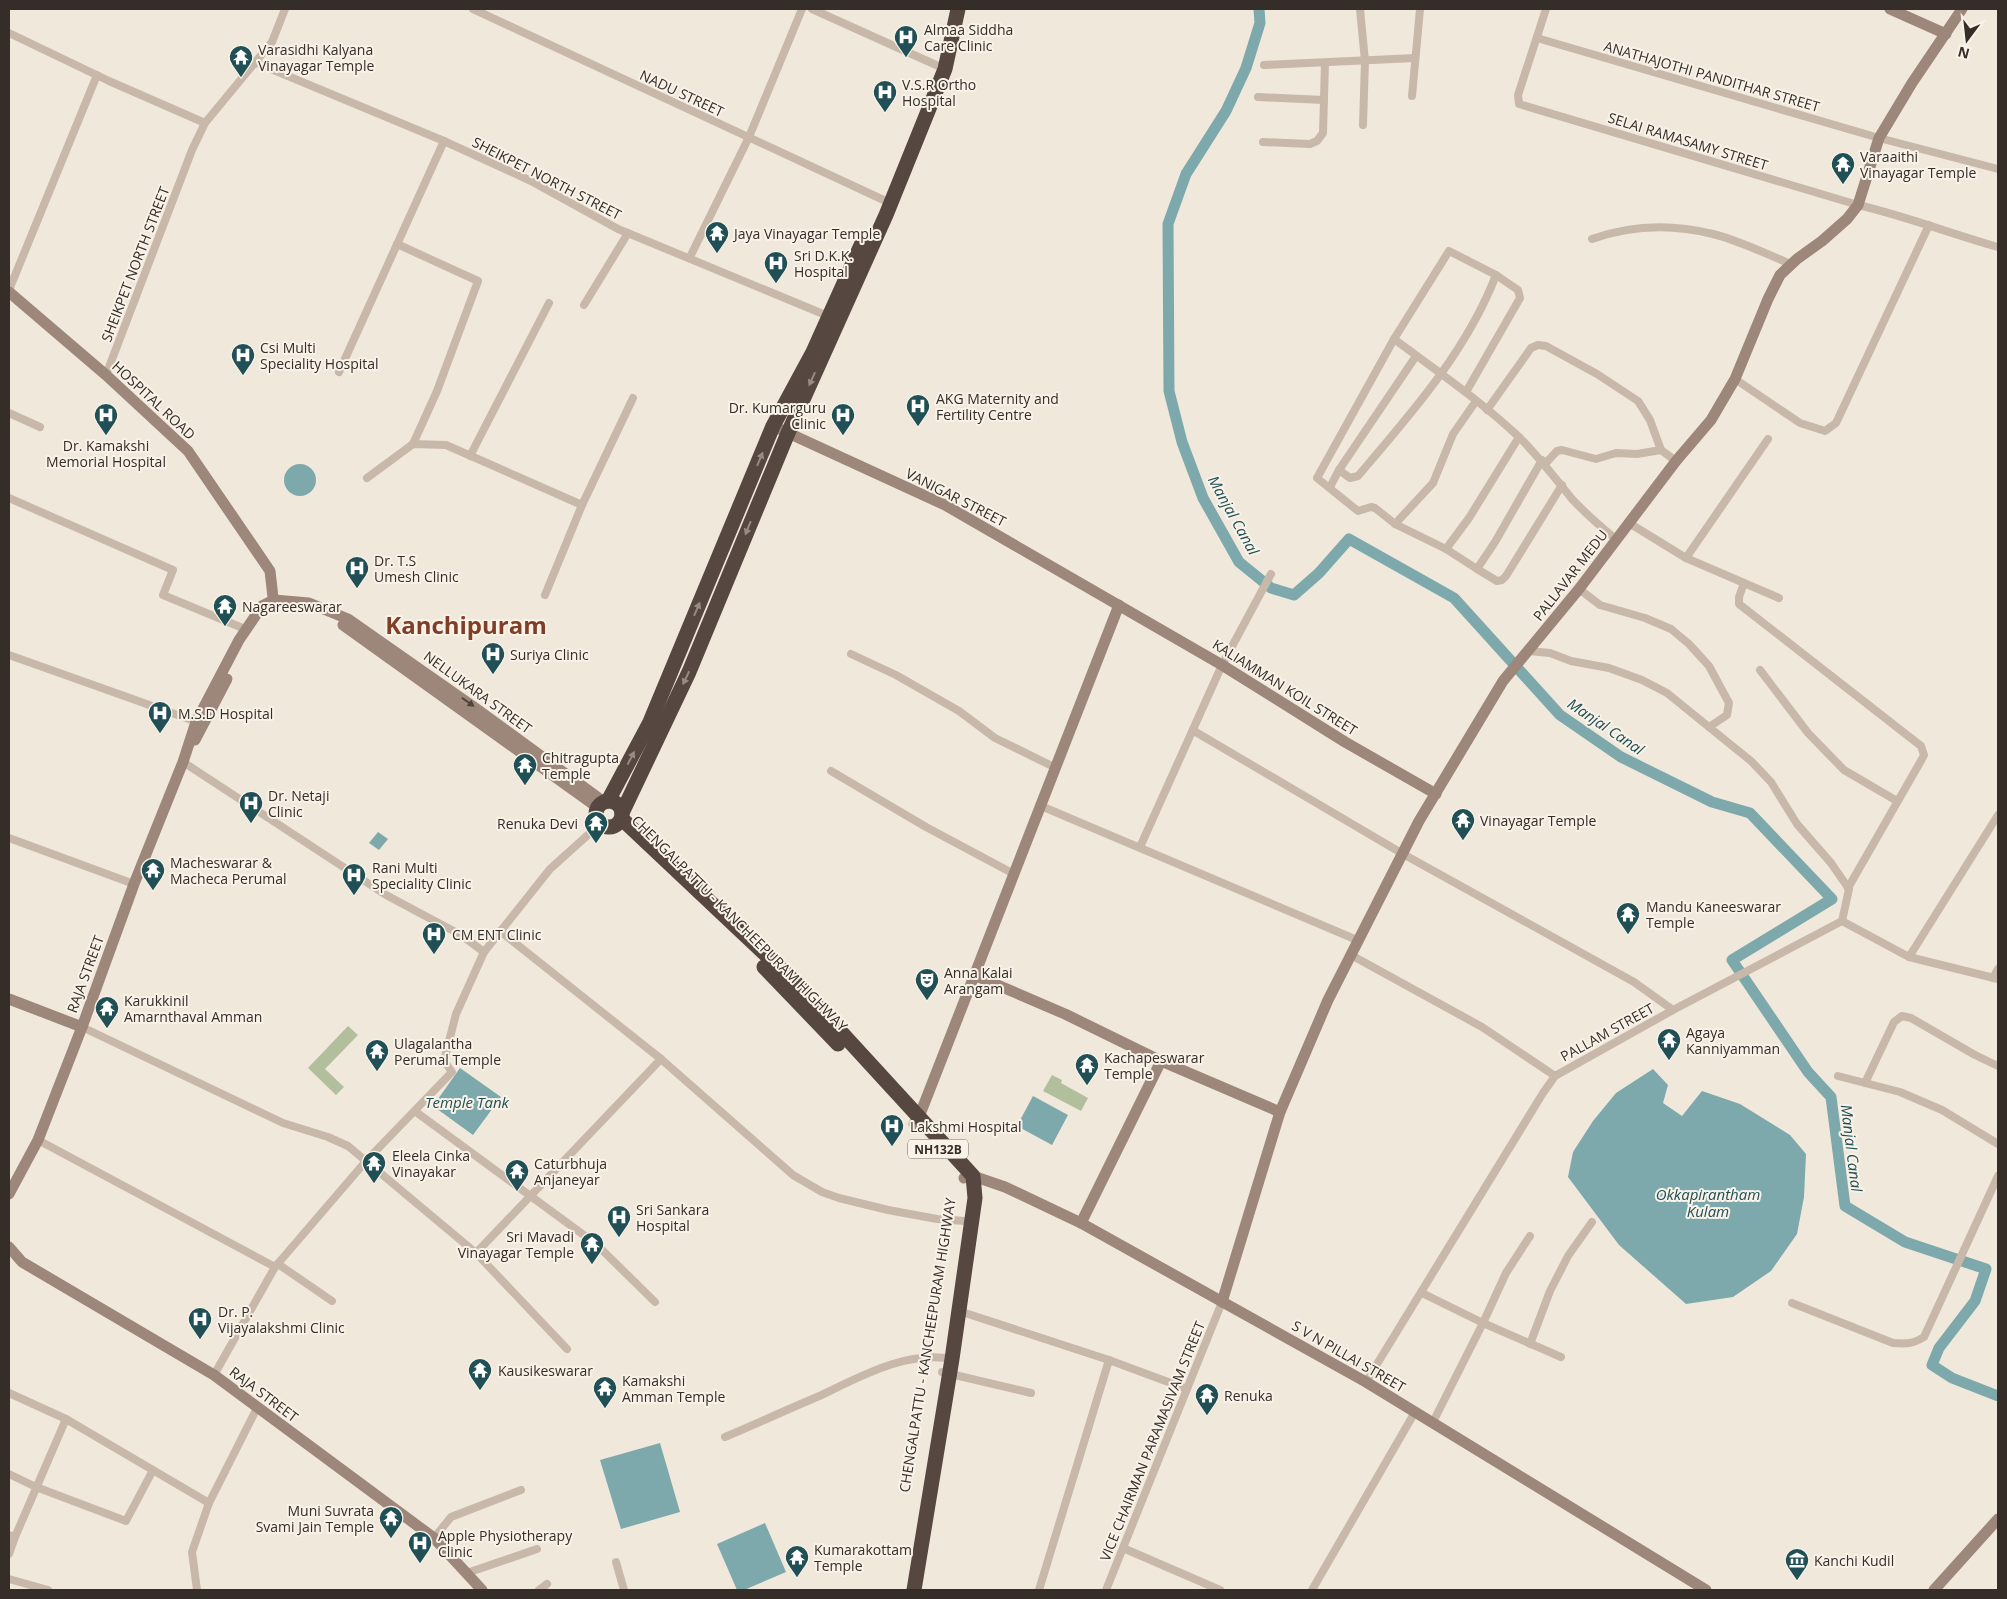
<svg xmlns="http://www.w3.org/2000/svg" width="2007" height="1599" font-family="'Open Sans',sans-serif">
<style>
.green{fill:#b2bf9d}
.water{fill:#7da9ac}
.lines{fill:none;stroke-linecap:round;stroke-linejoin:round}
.canal{stroke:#7da9ac;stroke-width:11}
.street{stroke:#c8b8a9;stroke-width:8}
.secondary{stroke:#9c877a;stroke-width:11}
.highway{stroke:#564740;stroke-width:15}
.oneway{fill:#978b83}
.oneway2{fill:#4f443c}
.labels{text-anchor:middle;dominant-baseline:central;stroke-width:4;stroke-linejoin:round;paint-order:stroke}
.shield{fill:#f8f2e8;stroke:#706862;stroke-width:1}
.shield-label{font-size:12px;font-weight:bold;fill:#352d28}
.poi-label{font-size:14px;fill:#352d28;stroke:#f8f2e8;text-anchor:start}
.street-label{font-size:14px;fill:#352d28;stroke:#f8f2e8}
.water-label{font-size:15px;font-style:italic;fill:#205055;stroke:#f8f2e8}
.town-label{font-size:24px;font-weight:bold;fill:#803e26;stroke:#f8f2e8}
</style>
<rect width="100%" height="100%" fill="#f1e8dc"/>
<g class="green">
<path d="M348,1026L358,1035L325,1069L344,1087L336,1095L308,1068Z"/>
<path d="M1052,1075L1062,1080L1061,1083L1088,1098L1081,1111L1043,1091Z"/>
</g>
<g class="water">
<circle cx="300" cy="480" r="16"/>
<path d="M378,832L388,839L379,850L369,843Z"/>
<path d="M460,1068L501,1097L473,1135L433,1106Z"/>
<path d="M1653,1069L1668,1085L1663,1103L1682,1116L1702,1091L1740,1104L1790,1135L1806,1154L1804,1197L1797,1234L1771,1271L1733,1297L1686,1304L1619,1245L1568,1177L1573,1152L1593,1121L1616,1093Z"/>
<path d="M1033,1096L1068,1115L1052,1145L1017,1126Z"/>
<path d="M660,1443L680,1512L621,1529L600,1460Z"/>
<path d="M765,1523L786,1572L744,1590H737L717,1544Z"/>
</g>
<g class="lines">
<path class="canal" d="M1259,9L1260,23L1246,68L1226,111L1186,174L1168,224L1169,391L1182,442L1203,498L1239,562L1271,588L1294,595L1319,573L1349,539L1454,598L1560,715L1621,757L1712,802L1750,813L1832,899L1732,960L1808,1072L1831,1097L1845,1206L1905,1242L1986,1269L1975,1301L1939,1348L1932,1365L1952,1378L1998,1396"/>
<g class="street">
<path d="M473,9L890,203"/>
<path d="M812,9L945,69"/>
<path d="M1360,9L1365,61L1363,125"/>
<path d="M1546,9L1518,95L1519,104L1858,205C1906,216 1951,234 1998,247"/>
<path d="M9,33L109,81L205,123"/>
<path d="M1537,38L1879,138L1998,169"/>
<path d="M254,62L444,141L531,181L618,229L828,316"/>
<path d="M1264,65L1415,58"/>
<path d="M1412,96L1420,9"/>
<path d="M1258,97L1324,100"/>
<path d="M1263,142L1310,144L1317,141L1323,133L1325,63"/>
<path d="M1592,239C1631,225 1673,224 1713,234C1738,240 1766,254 1791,264"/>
<path d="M397,244L478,281L437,391L413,444"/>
<path d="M690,257L749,137L802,9"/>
<path d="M9,290L97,75"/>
<path d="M584,305L628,233"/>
<path d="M1394,339L1449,251L1496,275L1518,290L1520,298L1466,392"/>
<path d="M339,372L444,141"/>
<path d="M106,375L192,150L205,123L272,42L285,9"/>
<path d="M1735,379L1800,423L1825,431L1836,423L1929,225"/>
<path d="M1487,410L1531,348L1538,345L1546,346L1597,374L1638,401L1650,420L1661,450L1676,461"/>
<path d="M9,413L40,427"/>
<path d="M470,456L549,303"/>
<path d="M1542,460L1495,542L1477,569L1446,549L1395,524L1375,508L1371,507L1358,511L1317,478L1394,339C1437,371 1481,401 1520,438C1539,457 1555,478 1572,499C1586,514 1601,527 1617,540"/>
<path d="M1545,464L1557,451L1562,450L1596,459L1616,453L1637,454L1661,450"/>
<path d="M1339,470L1350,478L1358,476C1410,415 1467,351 1496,275"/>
<path d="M367,478L413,444L446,445L582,505"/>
<path d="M1330,487L1339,470L1416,356"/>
<path d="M9,498L173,570L163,595L245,629"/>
<path d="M1629,523L1686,558L1768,439"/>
<path d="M1395,524L1433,483L1453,434L1476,401"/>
<path d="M1446,549L1469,518L1519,437"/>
<path d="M1686,558L1779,598"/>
<path d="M1477,569L1497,581L1502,580L1506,576L1562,485"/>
<path d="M1744,583L1739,597V604L1921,746L1924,755L1922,759L1848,888"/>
<path d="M1579,589L1600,605L1645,618L1671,629L1689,644L1709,666L1729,703L1727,715L1709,727"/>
<path d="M545,595L582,505L633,398"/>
<path d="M1529,651L1550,653L1571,661L1609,668L1642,680L1667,693L1751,761L1771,782L1797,824L1831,863L1849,889L1842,921"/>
<path d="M851,654L896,675L959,711L995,738L1056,768"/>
<path d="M9,655L200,723"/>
<path d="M1760,670L1808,733L1844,770L1897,801"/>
<path d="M1194,731L1403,854L1634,982L1673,1010"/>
<path d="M183,762L386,895L461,935L484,952L456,1014L444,1061L452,1072L366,1161L275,1267L214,1375"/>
<path d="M831,771L926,827L1014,874"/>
<path d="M1041,806L1357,940"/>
<path d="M9,838L134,884"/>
<path d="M1140,847L1222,665L1271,574"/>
<path d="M500,931L661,1059L793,1175L822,1192L839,1198L888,1210L937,1219L965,1221"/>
<path d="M484,952L550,869L600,824"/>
<path d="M1351,955L1482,1027L1555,1076"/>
<path d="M1909,957L1998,815"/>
<path d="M1993,978L1998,969"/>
<path d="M82,1027L283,1123L328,1137L348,1146L476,1253L567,1349"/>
<path d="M1838,1076L1900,1092L1942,1110L1998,1144"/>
<path d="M1865,1083L1894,1022L1902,1016L1911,1018L1975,1055L1998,1066"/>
<path d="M416,1112L596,1244L655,1302"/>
<path d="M38,1140L275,1267"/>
<path d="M476,1253L661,1059"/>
<path d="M278,1264L332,1301"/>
<path d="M1422,1293L1483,1323L1561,1357"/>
<path d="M1792,1303L1893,1343C1906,1344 1913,1344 1924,1337L1998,1176"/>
<path d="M959,1311L1109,1360L1187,1389"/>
<path d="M1530,1344L1550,1291L1568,1256L1592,1222"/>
<path d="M942,1372L1031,1393"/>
<path d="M1366,1382L1543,1093L1555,1076L1673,1010L1842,921L1909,957L1998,979"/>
<path d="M9,1393L66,1419L209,1503"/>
<path d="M1433,1422L1483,1323L1506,1273L1530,1236"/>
<path d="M725,1437C756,1424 786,1410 817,1397C858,1378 905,1350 952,1359"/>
<path d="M9,1474L36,1487L126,1521L153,1470"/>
<path d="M9,1535L15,1537L9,1554"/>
<path d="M15,1537L66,1419"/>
<path d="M434,1538L451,1517L521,1490"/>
<path d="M1123,1548L1220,1590"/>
<path d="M616,1562L624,1590"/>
<path d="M467,1573L537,1549"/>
<path d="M9,1579L48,1590"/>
<path d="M197,1590L192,1552L209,1503L257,1408"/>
<path d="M539,1590L547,1584"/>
<path d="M1039,1590L1109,1360"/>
<path d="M1106,1590L1222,1302"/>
<path d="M1312,1590L1415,1412"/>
</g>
<g class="secondary">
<path d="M1890,9L1946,34"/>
<path d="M9,292L106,375L188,451L270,571L274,606"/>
<path d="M773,426L945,505L1222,665L1345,742L1436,794"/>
<path d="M343,625L597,807"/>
<path d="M195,740L227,679"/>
<path d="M974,975L1065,1014L1161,1061L1081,1223"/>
<path d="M9,999L82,1027"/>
<path d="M1161,1061L1280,1112"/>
<path d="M914,1124L919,1117L1119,605"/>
<path d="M964,1178L973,1176L1005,1187L1081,1223L1366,1382L1706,1590"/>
<path d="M9,1194L38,1140L82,1027L134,884L183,762L196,722L239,640L262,606L274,600L309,603L348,619L478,710L604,802"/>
<path d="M9,1247L22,1262L214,1375L434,1538L482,1590"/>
<path d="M1222,1302L1280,1112L1328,1000L1419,821L1503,681L1579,589L1676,461L1711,420L1735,379L1768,299L1780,275L1797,259L1822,241L1847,219L1858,205L1879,138L1912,83L1962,9"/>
<path d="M1934,1590L1998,1519"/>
</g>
<g class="highway">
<circle cx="609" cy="814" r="13"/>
<path d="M608,801L650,722L773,426L813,352L862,243"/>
<path d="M622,813L689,672L788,433L886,215L945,69L958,9"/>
<path d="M622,819L796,983L973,1176L975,1198L952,1359L914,1590"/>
<path d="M764,967L838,1044"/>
</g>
</g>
<defs><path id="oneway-solid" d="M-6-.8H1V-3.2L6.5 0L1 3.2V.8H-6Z" transform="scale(1.25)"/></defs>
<g class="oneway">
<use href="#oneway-solid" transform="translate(812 379) rotate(114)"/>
<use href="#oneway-solid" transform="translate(760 459) rotate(-67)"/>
<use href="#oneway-solid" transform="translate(748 528) rotate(112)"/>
<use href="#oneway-solid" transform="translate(697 609) rotate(-67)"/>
<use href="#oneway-solid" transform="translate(686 678) rotate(115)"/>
<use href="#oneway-solid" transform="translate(631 758) rotate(-62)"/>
</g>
<use class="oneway2" href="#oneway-solid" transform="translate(468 702) rotate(35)"/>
<defs>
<g id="hospital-pin" transform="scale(1.25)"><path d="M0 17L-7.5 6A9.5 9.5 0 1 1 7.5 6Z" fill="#205055" stroke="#f8f2e8"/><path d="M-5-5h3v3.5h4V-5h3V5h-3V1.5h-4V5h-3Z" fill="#fff"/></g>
<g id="temple-pin" transform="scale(1.25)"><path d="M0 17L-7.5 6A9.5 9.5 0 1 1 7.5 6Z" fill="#205055" stroke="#f8f2e8"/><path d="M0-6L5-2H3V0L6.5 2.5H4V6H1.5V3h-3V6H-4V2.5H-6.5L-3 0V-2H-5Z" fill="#fff"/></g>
<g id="theatre-pin" transform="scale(1.25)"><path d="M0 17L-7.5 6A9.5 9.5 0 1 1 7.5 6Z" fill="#205055" stroke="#f8f2e8"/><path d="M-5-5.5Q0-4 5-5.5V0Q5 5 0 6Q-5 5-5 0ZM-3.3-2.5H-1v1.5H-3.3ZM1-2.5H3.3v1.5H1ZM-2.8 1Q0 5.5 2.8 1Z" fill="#fff"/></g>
<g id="museum-pin" transform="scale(1.25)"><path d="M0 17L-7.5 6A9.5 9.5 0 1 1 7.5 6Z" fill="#205055" stroke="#f8f2e8"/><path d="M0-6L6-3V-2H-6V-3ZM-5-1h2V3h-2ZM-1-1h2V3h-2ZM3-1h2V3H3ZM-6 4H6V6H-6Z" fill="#fff"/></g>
</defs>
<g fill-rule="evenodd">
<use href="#hospital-pin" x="906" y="37"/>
<use href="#temple-pin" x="241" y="57"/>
<use href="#hospital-pin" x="885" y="92"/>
<use href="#temple-pin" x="1843" y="164"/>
<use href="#temple-pin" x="717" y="233"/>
<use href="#hospital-pin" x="776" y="263"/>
<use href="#hospital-pin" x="243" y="355"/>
<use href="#hospital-pin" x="918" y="406"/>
<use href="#hospital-pin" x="106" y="415"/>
<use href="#hospital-pin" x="843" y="415"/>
<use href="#hospital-pin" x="357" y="568"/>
<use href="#temple-pin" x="225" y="606"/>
<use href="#hospital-pin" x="493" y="654"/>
<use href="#hospital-pin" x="160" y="713"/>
<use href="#temple-pin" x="525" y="765"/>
<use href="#hospital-pin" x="251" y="803"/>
<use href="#temple-pin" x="1463" y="820"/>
<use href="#temple-pin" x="596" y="823"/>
<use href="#temple-pin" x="153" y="870"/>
<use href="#hospital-pin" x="354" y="875"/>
<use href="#temple-pin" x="1628" y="914"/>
<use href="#hospital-pin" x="434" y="934"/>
<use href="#theatre-pin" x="927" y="980"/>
<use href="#temple-pin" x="107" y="1008"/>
<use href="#temple-pin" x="1669" y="1040"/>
<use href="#temple-pin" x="377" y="1051"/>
<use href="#temple-pin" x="1087" y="1065"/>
<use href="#hospital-pin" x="892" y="1126"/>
<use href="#temple-pin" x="374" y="1163"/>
<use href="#temple-pin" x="517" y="1171"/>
<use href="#hospital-pin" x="619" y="1217"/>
<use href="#temple-pin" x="592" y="1244"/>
<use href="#hospital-pin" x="200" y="1319"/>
<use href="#temple-pin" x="480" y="1370"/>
<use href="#temple-pin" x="605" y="1388"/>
<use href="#temple-pin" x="1207" y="1395"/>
<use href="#temple-pin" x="391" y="1518"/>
<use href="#hospital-pin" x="420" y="1543"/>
<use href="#temple-pin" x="797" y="1557"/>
<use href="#museum-pin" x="1797" y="1560"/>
</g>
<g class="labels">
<rect class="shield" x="908" y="1139.5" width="60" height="19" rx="4"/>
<g class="shield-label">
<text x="938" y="1149">NH132B</text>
</g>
<g class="poi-label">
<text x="924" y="29">Almaa Siddha<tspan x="924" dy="16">Care Clinic</tspan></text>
<text x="258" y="49">Varasidhi Kalyana<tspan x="258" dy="16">Vinayagar Temple</tspan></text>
<text x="902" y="84">V.S.R Ortho<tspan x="902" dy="16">Hospital</tspan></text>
<text x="1860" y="156">Varaaithi<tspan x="1860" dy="16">Vinayagar Temple</tspan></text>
<text x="734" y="233">Jaya Vinayagar Temple</text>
<text x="794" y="255">Sri D.K.K.<tspan x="794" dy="16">Hospital</tspan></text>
<text x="260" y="347">Csi Multi<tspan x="260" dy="16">Speciality Hospital</tspan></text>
<text x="936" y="398">AKG Maternity and<tspan x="936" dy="16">Fertility Centre</tspan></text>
<text x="826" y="407" text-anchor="end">Dr. Kumarguru<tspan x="826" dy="16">Clinic</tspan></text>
<text x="106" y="445" text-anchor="middle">Dr. Kamakshi<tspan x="106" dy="16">Memorial Hospital</tspan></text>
<text x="374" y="560">Dr. T.S<tspan x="374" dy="16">Umesh Clinic</tspan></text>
<text x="242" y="606">Nagareeswarar</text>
<text x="510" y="654">Suriya Clinic</text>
<text x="178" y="713">M.S.D Hospital</text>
<text x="542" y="757">Chitragupta<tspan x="542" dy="16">Temple</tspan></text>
<text x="268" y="795">Dr. Netaji<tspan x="268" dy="16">Clinic</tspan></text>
<text x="1480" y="820">Vinayagar Temple</text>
<text x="578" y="823" text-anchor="end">Renuka Devi</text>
<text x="170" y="862">Macheswarar &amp;<tspan x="170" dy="16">Macheca Perumal</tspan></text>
<text x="372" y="867">Rani Multi<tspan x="372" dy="16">Speciality Clinic</tspan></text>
<text x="1646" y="906">Mandu Kaneeswarar<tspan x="1646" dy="16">Temple</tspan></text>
<text x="452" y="934">CM ENT Clinic</text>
<text x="944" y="972">Anna Kalai<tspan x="944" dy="16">Arangam</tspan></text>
<text x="124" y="1000">Karukkinil<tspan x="124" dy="16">Amarnthaval Amman</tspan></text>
<text x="1686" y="1032">Agaya<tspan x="1686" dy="16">Kanniyamman</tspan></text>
<text x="394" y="1043">Ulagalantha<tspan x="394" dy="16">Perumal Temple</tspan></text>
<text x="1104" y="1057">Kachapeswarar<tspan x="1104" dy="16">Temple</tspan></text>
<text x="910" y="1126">Lakshmi Hospital</text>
<text x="392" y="1155">Eleela Cinka<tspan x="392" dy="16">Vinayakar</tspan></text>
<text x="534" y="1163">Caturbhuja<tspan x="534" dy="16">Anjaneyar</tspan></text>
<text x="636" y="1209">Sri Sankara<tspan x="636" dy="16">Hospital</tspan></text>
<text x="574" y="1236" text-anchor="end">Sri Mavadi<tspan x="574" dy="16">Vinayagar Temple</tspan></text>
<text x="218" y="1311">Dr. P.<tspan x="218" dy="16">Vijayalakshmi Clinic</tspan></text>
<text x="498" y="1370">Kausikeswarar</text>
<text x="622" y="1380">Kamakshi<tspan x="622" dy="16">Amman Temple</tspan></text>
<text x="1224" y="1395">Renuka</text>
<text x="374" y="1510" text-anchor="end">Muni Suvrata<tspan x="374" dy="16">Svami Jain Temple</tspan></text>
<text x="438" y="1535">Apple Physiotherapy<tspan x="438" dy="16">Clinic</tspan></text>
<text x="814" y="1549">Kumarakottam<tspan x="814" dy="16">Temple</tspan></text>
<text x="1814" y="1560">Kanchi Kudil</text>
</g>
<g class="street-label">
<text transform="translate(1712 76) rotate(16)">ANATHAJOTHI PANDITHAR STREET</text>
<text transform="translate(682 93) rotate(25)">NADU STREET</text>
<text transform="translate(1688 141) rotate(17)">SELAI RAMASAMY STREET</text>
<text transform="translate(547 178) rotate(27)">SHEIKPET NORTH STREET</text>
<text transform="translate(135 264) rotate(-69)">SHEIKPET NORTH STREET</text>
<text transform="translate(154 400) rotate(43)">HOSPITAL ROAD</text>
<text transform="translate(956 497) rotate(27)">VANIGAR STREET</text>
<text transform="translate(1570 575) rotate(-52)">PALLAVAR MEDU</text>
<text transform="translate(1285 687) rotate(32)">KALIAMMAN KOIL STREET</text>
<text transform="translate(478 692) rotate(36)">NELLUKARA STREET</text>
<text transform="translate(740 923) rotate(45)">CHENGALPATTU - KANCHEEPURAM HIGHWAY</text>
<text transform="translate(85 974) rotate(-70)">RAJA STREET</text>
<text transform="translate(1607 1032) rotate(-29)">PALLAM STREET</text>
<text transform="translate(927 1345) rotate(-81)">CHENGALPATTU - KANCHEEPURAM HIGHWAY</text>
<text transform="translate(1349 1356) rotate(30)">S V N PILLAI STREET</text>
<text transform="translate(264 1394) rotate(37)">RAJA STREET</text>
<text transform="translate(1152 1441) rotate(-68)">VICE CHAIRMAN PARAMASIVAM STREET</text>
</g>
<g class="water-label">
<text transform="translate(1234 515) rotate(61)">Manjal Canal</text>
<text transform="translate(1606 726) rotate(34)">Manjal Canal</text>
<text x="467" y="1102">Temple Tank</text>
<text transform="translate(1852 1148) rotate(83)">Manjal Canal</text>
<text x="1708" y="1194">Okkapirantham<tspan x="1708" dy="17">Kulam</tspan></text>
</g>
<g class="town-label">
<text x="466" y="624">Kanchipuram</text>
</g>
</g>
<rect width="2007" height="1599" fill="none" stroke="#352d28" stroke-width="20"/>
<g transform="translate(1967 40) rotate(195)" stroke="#f8f2e8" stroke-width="4" paint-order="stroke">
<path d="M0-4L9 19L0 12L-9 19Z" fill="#352d28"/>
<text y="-8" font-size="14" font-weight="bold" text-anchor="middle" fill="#352d28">N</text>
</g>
</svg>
